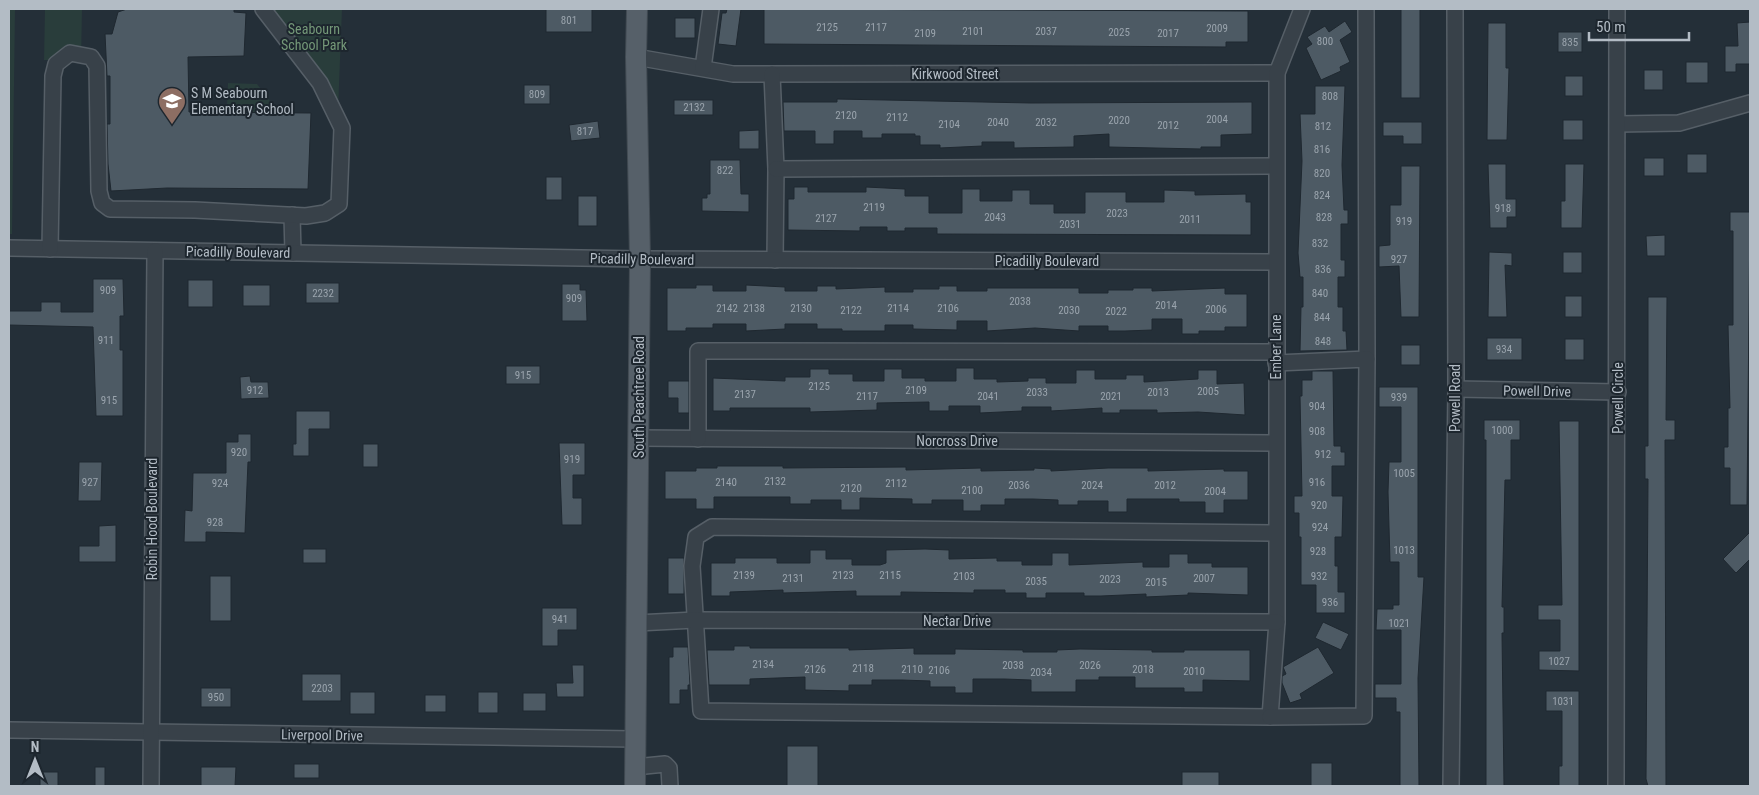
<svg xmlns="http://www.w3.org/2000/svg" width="1759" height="795" font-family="'Roboto Condensed',sans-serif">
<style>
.green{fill:#293d3b}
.building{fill:#4d5a64;stroke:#1f2830}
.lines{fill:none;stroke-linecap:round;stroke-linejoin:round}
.minor-casing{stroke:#565f67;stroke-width:18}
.major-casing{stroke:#414a52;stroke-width:22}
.minor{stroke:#384149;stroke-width:15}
.major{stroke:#566069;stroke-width:20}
.labels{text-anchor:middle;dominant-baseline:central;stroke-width:4;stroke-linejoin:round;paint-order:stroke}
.number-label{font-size:11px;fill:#9aa4ad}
.park-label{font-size:14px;fill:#749878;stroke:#1d262e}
.street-label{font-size:14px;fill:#b3bcc5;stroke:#1d262e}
.poi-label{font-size:14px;fill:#b3bcc5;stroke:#1d262e;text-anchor:start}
</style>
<rect width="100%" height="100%" fill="#242f38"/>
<g class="green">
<path d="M9,9H15L12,234H9Z"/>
<path d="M45,9H82L81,61L44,60Z"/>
<path d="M258,9H342L338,111Z"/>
<path d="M228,83L257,84L293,131L230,117L227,104Z"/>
</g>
<g class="building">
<path d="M127,9H234V12L246,13L244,56L188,57L189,112L311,113L308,189L167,188L111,191L108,164L107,124H110V76H107L105,34H112L118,12Z"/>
<rect x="546" y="9" width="46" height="23"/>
<path d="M727,9H741L736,46L718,44L722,13H726Z"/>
<path d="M764,9L1248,11V42H1226V47L764,44Z"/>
<rect x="1401" y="9" width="19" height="89"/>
<rect x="675" y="18" width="20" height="20"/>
<path d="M1345,21L1352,32L1340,40L1350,62L1340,67L1341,71L1321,80L1306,48L1312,44L1307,37L1325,26L1329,32Z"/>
<path d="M1750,22V64H1736V72H1725V46H1738L1737,23Z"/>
<path d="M1488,23H1506V68H1509L1507,140H1487Z"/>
<rect x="1558" y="32" width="24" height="20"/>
<rect x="1686" y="62" width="22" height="21"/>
<rect x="1644" y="70" width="19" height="20"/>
<rect x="1565" y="76" width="18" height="20"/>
<rect x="524" y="85" width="26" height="19"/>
<path d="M1315,86H1345L1342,165L1344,210H1348V224H1341V260H1345V277H1338V307H1343V331H1346L1347,350L1300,351L1301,307H1303V277H1300L1298,253L1302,161L1300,114H1315Z"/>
<path d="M837,99L1031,103L1252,102V134L1221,135V147H1201V149L1109,147V134L1074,136V147L1014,148V142H982V146L940,148V145H920V136H915V134H882V138H862V131H834V144H815V131H784L783,102H837Z"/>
<rect x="674" y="100" width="39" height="15"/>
<rect x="1563" y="120" width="20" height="20"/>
<path d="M598,121L600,138L571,141L569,125Z"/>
<path d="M1383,122H1422V144H1403V136H1383Z"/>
<path d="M759,130V149H739V131Z"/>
<rect x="1687" y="154" width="20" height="19"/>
<rect x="1644" y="158" width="20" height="18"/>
<path d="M710,160H740L741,194H749V212L702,211V198H707V194H710Z"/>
<path d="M1488,164H1506V199H1516V217H1507V228H1490Z"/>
<path d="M1565,164H1584L1582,228H1561V201H1565Z"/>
<path d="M1401,166H1420L1419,317H1401L1399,266L1379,267V246L1390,245V205H1401Z"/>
<rect x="546" y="177" width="16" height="23"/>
<path d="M794,187H808V192H866V187L905,189V196H929V213H962V189H980V201H1012V190H1030V204H1054V213H1085V192H1126V202H1164V190L1195,191V195L1246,194V202H1251V235L937,234V228H905V231H887V227H860V231L788,230V199H794Z"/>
<rect x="578" y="196" width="19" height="30"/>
<path d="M1730,212H1750L1747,505H1730V468H1724V447H1728V408H1730L1728,325H1733V231H1730Z"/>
<path d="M1665,235V256H1647L1646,236Z"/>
<path d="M1489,252L1512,253V266L1505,265L1507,317H1488Z"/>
<rect x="1563" y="252" width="19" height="21"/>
<path d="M93,279H123L124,316H120V350H123V416H96L93,327L9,325V311H41V302H61V312H93Z"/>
<rect x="188" y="280" width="25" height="27"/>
<rect x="306" y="283" width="33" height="20"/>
<path d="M562,284H580V290H586L587,321H562Z"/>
<rect x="243" y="285" width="27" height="21"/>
<path d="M696,285H713V291H746V285L785,287V291H817V286H836V289L885,287V292H913V289H939V286H957V291H987V288H1079V293H1108V290H1133V288H1152V291L1225,288V294H1247V327H1225V331H1199V334H1182V319H1152V330L1125,331H1108V326H1079V331L1035,328L987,331V321H957V330L913,329V325H885V331H842V329H817V324H785V329L746,331V324H713V328H686V331H667V288H696Z"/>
<rect x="1565" y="296" width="17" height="21"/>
<path d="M1648,297H1667L1666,420H1675V440H1665L1666,786H1648L1646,779L1648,479H1645V446H1648Z"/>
<rect x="1487" y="338" width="35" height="22"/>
<rect x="1565" y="339" width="19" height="21"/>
<rect x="1401" y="345" width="19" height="20"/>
<rect x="506" y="366" width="34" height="18"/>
<path d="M956,368H974V379H997V382L1028,381V378H1046V383H1076V370H1095V379H1126V375H1144V382L1198,379V370H1217V384L1244,383L1245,415L1198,412L1157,413V410H1120V413H1102V408L1051,411V407H1022V411L980,413V406H949V411H929V402L877,403V410L810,412V408H730V411H713V378L785,381V377H810V369H829V374H853V381H884V369H902V378H925V381H956Z"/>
<path d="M1312,371H1333L1334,446H1341V452H1345V466H1332V496H1343L1342,537H1335V566H1338V592H1345V613H1316V585H1301V537H1299V513H1294V496H1302L1300,396H1302V380H1312Z"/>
<path d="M250,376L251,382H268L269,398L241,399L240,377Z"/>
<path d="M668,381H689V413H678V398H668Z"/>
<path d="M1379,387H1418V577H1424L1418,678L1419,786H1400V712H1396V698H1375V684H1401V630H1376L1377,609H1393V605H1399V562H1390L1388,492L1389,462H1401V407H1379Z"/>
<path d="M296,411H330V429H309V456H293V444H296Z"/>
<path d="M1484,420H1520V440H1511V480H1505L1502,607H1504V633H1502L1504,786H1486V440H1484Z"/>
<path d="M1559,421H1579V671L1539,670V651H1560V620H1538V605H1562Z"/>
<path d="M238,434H251V462H248L245,533L206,532V542H184L185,510L192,511L193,473H226V442H238Z"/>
<path d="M559,443H585V475H573V498H582V525H562Z"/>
<rect x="363" y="444" width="15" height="23"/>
<path d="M79,462H102L101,501H78Z"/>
<path d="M717,466H783V468L906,467V470L981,468V471L1034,470V468L1051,469V471L1108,468H1148V471L1224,469V471H1248V500H1224V513H1205V502H1179V499H1127V512H1108V501H1078V505H1058V500L1033,499H1005V505H981V511H963V500H932V504H912V499L860,498V510H841V500H811V504H790V497H714V509H696V499H665V471H696V468H717Z"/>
<path d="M116,525V562H79V546H99V526Z"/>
<path d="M1750,532V559L1736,573L1723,559Z"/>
<rect x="303" y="549" width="23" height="14"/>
<path d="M925,549L949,550V559L997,558V561H1022V565H1052V553H1069V565L1143,562V567H1169V554H1188V563H1212V567H1248V595L1188,593V595L1146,597V594L1101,596H1084V593H1046V598H1026V593H1005V590H974V593L901,592V596H856V591L783,593V590L730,592V596H711V563H735V558H777V563H810V550H826V559H852V565H880L886,563V550Z"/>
<rect x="668" y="558" width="16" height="36"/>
<rect x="210" y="576" width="21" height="45"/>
<path d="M542,608H577V630H558V646H542Z"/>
<path d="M1323,622L1349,634L1341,650L1315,638Z"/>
<path d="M734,646H750V648H849V650L914,648V654H955V649L1023,650V652H1057V650L1080,649L1152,650V652H1184V650H1250V681L1203,680V692H1184V688H1135V677H1099V680H1076V692H1031V680L1004,679H973V693H955V687H930V681L902,680H872V685H849V691L805,690V677L750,679V685H709L707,650H734Z"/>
<path d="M673,647H688L690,685H688V690H680V704H669V657H673Z"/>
<path d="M1318,647L1334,673L1300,694L1302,699L1290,703L1282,683V676L1286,674L1283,667Z"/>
<path d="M572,665H584V697H557L556,683H573Z"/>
<rect x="302" y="674" width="39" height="27"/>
<rect x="201" y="688" width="30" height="19"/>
<path d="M1546,691H1579V786H1559V766H1562V711H1546Z"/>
<rect x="350" y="692" width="25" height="22"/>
<rect x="478" y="692" width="20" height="21"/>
<rect x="523" y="693" width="23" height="18"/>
<rect x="425" y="695" width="21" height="17"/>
<rect x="787" y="746" width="31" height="40"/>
<rect x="1311" y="763" width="21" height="23"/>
<rect x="294" y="764" width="25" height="14"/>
<rect x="95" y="767" width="10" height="19"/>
<path d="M201,767H236L235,786H201Z"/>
<rect x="40" y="772" width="18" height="14"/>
<rect x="1182" y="772" width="37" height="14"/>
</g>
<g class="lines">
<g class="minor-casing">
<g id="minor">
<path d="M1366,9L1367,359"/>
<path d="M636,57L733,74L1277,73"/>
<path d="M703,68L711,9"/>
<path d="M772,74L776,169L775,260"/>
<path d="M1618,124L1679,123L1750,103"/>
<path d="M776,169L1276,166"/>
<path d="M292,215L293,253"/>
<path d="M9,248L640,259L1276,262"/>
<path d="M50,249L53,76L56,64L70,53L91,57L97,66L99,191L102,203L110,209L195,210L306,216L325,213L339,204L342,128L320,83L263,9"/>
<path d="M1456,389L1618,392"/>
<path d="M638,438L1276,443"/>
<path d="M698,439V351L1276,352"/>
<path d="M1276,533L712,527L696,537L692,566L701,711L1270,717L1277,622V73L1302,9"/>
<path d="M637,623L695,620L1277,622"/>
<path d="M1270,717L1364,716L1367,359L1276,363"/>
<path d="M9,730L635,739"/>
<path d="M635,767L665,764L669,768L670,786"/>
<path d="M151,786L155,251"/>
<path d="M1451,786L1456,389L1455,9"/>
<path d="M1616,786L1617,9"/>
</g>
</g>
<g class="major-casing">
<path id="major" d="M635,786L640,259L636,57L637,9"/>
</g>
<use href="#minor" class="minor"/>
<use href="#major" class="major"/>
</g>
<defs>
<g id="school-pin" transform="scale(1.4375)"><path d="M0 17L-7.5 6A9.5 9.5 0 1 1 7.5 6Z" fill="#8d6e63" stroke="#1d262e"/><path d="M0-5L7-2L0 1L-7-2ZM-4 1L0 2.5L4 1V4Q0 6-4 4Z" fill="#fff"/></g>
</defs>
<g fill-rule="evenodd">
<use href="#school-pin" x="172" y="101"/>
</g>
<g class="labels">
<g class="number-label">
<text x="569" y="20">801</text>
<text x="827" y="27">2125</text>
<text x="876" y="27">2117</text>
<text x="1217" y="28">2009</text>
<text x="973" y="31">2101</text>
<text x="1046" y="31">2037</text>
<text x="1119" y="32">2025</text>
<text x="925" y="33">2109</text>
<text x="1168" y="33">2017</text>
<text x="1325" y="41">800</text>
<text x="1570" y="42">835</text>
<text x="537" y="94">809</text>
<text x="1330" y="96">808</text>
<text x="694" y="107">2132</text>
<text x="846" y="115">2120</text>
<text x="897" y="117">2112</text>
<text x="1217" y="119">2004</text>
<text x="1119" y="120">2020</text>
<text x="998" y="122">2040</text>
<text x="1046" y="122">2032</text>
<text x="949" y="124">2104</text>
<text x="1168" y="125">2012</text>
<text x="1323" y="126">812</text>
<text x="585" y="131">817</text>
<text x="1322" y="149">816</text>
<text x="725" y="170">822</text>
<text x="1322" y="173">820</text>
<text x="1322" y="195">824</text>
<text x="874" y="207">2119</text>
<text x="1503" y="208">918</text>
<text x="1117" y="213">2023</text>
<text x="995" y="217">2043</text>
<text x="1324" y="217">828</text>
<text x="826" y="218">2127</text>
<text x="1190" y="219">2011</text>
<text x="1404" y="221">919</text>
<text x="1070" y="224">2031</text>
<text x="1320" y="243">832</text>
<text x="1399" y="259">927</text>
<text x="1323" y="269">836</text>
<text x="108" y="290">909</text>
<text x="323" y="293">2232</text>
<text x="1320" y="293">840</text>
<text x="574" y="298">909</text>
<text x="1020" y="301">2038</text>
<text x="1166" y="305">2014</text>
<text x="727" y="308">2142</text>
<text x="754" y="308">2138</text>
<text x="801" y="308">2130</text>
<text x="898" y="308">2114</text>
<text x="948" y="308">2106</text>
<text x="1216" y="309">2006</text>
<text x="851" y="310">2122</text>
<text x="1069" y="310">2030</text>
<text x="1116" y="311">2022</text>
<text x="1322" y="317">844</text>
<text x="106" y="340">911</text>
<text x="1323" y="341">848</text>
<text x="1504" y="349">934</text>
<text x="523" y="375">915</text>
<text x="819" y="386">2125</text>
<text x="255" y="390">912</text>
<text x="916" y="390">2109</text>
<text x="1208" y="391">2005</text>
<text x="1037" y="392">2033</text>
<text x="1158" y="392">2013</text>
<text x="745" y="394">2137</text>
<text x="867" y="396">2117</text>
<text x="988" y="396">2041</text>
<text x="1111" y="396">2021</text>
<text x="1399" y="397">939</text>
<text x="109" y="400">915</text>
<text x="1317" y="406">904</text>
<text x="1502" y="430">1000</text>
<text x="1317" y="431">908</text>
<text x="239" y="452">920</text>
<text x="1323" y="454">912</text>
<text x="572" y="459">919</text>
<text x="1404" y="473">1005</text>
<text x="775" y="481">2132</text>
<text x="90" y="482">927</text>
<text x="726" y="482">2140</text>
<text x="1317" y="482">916</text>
<text x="220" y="483">924</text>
<text x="896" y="483">2112</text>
<text x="1019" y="485">2036</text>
<text x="1092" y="485">2024</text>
<text x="1165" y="485">2012</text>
<text x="851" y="488">2120</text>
<text x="972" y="490">2100</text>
<text x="1215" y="491">2004</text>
<text x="1319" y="505">920</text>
<text x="215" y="522">928</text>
<text x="1320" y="527">924</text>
<text x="1404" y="550">1013</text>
<text x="1318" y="551">928</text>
<text x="744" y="575">2139</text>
<text x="843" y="575">2123</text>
<text x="890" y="575">2115</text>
<text x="964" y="576">2103</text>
<text x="1319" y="576">932</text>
<text x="793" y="578">2131</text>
<text x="1204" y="578">2007</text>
<text x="1110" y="579">2023</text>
<text x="1036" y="581">2035</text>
<text x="1156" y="582">2015</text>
<text x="1330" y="602">936</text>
<text x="560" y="619">941</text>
<text x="1399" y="623">1021</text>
<text x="1559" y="661">1027</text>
<text x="763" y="664">2134</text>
<text x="1013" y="665">2038</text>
<text x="1090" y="665">2026</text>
<text x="863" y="668">2118</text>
<text x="815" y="669">2126</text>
<text x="912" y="669">2110</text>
<text x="1143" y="669">2018</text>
<text x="939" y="670">2106</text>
<text x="1194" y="671">2010</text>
<text x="1041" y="672">2034</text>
<text x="322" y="688">2203</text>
<text x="216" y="697">950</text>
<text x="1563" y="701">1031</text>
</g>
<g class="park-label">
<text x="314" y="29">Seabourn<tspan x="314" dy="16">School Park</tspan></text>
</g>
<g class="street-label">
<text x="955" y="74">Kirkwood Street</text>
<text transform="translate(238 252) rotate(1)">Picadilly Boulevard</text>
<text transform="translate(642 259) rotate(1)">Picadilly Boulevard</text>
<text x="1047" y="261">Picadilly Boulevard</text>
<text transform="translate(1276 347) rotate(-90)">Ember Lane</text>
<text transform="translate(1537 391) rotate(1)">Powell Drive</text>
<text transform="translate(639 397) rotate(-90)">South Peachtree Road</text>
<text transform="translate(1455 398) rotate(-90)">Powell Road</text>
<text transform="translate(1618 398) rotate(-90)">Powell Circle</text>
<text x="957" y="441">Norcross Drive</text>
<text transform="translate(152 519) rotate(-90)">Robin Hood Boulevard</text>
<text x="957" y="621">Nectar Drive</text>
<text transform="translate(322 735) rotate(1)">Liverpool Drive</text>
</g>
<g class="poi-label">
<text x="191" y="93">S M Seabourn<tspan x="191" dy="16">Elementary School</tspan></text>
</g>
</g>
<rect width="1759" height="795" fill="none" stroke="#b3bcc5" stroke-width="20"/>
<g transform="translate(35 760)" stroke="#1d262e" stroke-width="4" paint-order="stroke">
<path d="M0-4L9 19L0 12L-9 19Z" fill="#b3bcc5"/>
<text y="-8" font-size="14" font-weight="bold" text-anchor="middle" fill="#b3bcc5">N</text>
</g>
<path d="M1589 32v8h100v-8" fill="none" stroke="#b3bcc5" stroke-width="2.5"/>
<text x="1596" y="32" font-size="15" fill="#b3bcc5" stroke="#1d262e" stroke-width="4" paint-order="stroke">50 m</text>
</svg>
